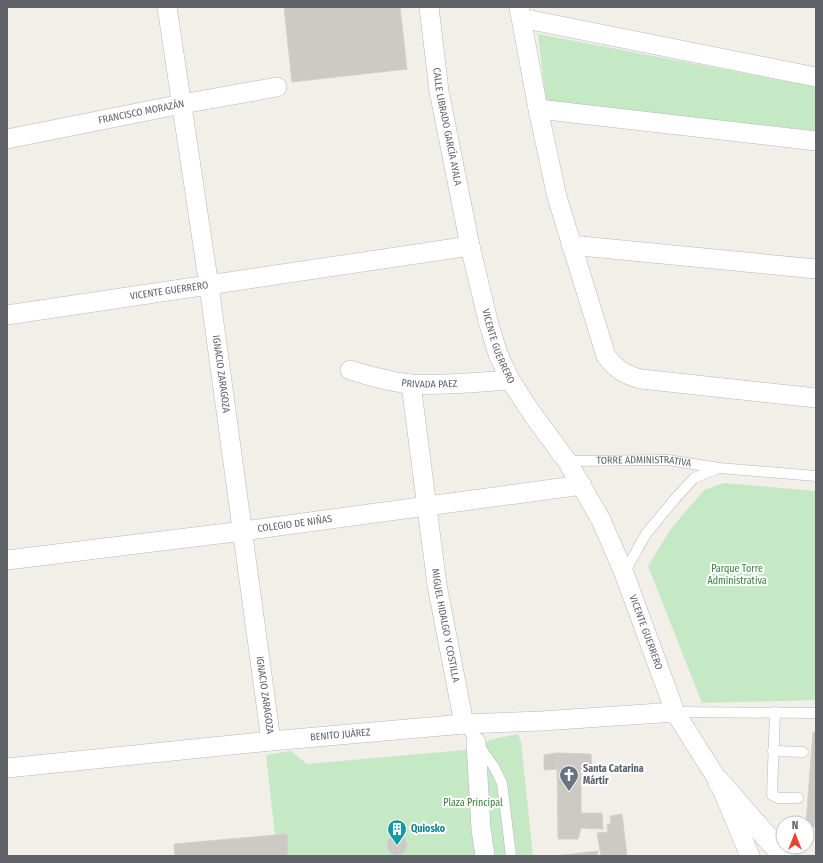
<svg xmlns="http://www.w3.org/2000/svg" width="823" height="863" font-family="'Fira Sans Condensed',sans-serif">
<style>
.green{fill:#c5e8c5}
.building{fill:#cccac5;stroke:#d6d1c6}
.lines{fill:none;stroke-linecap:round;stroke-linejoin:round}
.lane-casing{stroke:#b5b8bc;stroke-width:11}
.street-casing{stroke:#b5b8bc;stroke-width:20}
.secondary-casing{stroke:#b6babf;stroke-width:23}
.lane{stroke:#fff;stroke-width:10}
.street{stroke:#fff;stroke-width:19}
.secondary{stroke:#fff;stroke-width:22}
.labels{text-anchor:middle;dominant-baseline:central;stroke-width:4;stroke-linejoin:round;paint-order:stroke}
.street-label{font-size:10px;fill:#5f6368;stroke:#fff}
.park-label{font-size:10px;fill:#348238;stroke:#fff}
.worship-label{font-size:10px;font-weight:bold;fill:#5b616d;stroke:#fff;text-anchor:start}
.culture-label{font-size:10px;font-weight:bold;fill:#0d838f;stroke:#fff;text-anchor:start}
</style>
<rect width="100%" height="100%" fill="#f1efe8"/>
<g class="green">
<path d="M538,34L816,87V131L546,102Z"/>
<path d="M724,483L816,491V700L702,703L648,566L670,530L704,490Z"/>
<path d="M518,734L521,742L533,856H288L287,834L275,835L266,755L291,751L307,764L476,749L484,745L489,740Z"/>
</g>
<g class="building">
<path d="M284,7H400L407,69L292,82Z"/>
<path d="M813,732H816V827H807L806,823Z"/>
<path d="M557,753L591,754L592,771L581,770V813H602L603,829L581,828L578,839H558Z"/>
<path d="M557,753L558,769L544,770V755Z"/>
<path d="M622,814L627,856H601L597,833L608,832L607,824H611L610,816Z"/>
<path d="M287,834L288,856H175L174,844Z"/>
<circle cx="397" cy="845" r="10"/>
<path d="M598,851V856H555Z"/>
</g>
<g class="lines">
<g class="lane-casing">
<g id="lane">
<path id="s1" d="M567,461L668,460L719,468L816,476"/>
<path d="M624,573L646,534L674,500L694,478L719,468"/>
<path d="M675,712L816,713"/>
<path d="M775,712L772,795L778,798H798"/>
<path d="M464,724L494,767L502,783L511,856"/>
<path d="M773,751L803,752"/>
</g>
</g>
<g class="street-casing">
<g id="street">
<path id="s2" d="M167,7L209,286L271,741"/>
<path id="s3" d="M429,7L439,91L470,246L489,325L498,354L510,380L533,415L567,461L601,520L624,573L675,712L719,782L750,856"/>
<path d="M519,7L538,109L557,197L606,356C616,369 625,375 641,379L816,398"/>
<path d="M521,18L816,77"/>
<path d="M538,109L816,141"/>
<path id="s4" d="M7,139L182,104L277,87"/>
<path d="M571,245L816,269"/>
<path id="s5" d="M7,315L470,246"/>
<path id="s6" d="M350,370C370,376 390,382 411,384C444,386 477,382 510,380"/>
<path id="s7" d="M411,384L437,585L464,724"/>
<path id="s8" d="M7,560L243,531L582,485"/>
<path d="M476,742L481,829L485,856"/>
<path id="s9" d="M7,768L271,741L464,724L542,721L675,712"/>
</g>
</g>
<g class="secondary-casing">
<path id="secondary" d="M719,782L773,844L786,856"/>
</g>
<use href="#lane" class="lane"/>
<use href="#street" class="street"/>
<use href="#secondary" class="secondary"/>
</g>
<defs>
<g id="church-pin" transform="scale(1)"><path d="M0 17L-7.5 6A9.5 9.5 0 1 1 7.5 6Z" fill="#6b7280" stroke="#fff"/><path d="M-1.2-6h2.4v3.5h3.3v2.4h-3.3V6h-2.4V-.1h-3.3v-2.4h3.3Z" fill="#fff"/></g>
<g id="building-pin" transform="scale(1)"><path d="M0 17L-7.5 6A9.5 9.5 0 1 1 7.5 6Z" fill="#0f9aa8" stroke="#fff"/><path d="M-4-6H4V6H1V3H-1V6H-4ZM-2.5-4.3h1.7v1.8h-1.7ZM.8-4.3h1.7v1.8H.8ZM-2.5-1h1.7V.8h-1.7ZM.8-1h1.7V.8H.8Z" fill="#fff"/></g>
</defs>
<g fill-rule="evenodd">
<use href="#church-pin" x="569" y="775"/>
<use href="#building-pin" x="397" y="829"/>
</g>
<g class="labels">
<g class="street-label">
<text stroke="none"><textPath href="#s4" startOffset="137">FRANCISCO MORAZÁN</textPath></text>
<text stroke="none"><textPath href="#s3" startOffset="121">CALLE LIBRADO GARCÍA AYALA</textPath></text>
<text stroke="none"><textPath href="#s5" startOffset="164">VICENTE GUERRERO</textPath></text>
<text stroke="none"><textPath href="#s3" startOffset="347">VICENTE GUERRERO</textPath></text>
<text stroke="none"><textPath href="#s2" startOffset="371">IGNACIO ZARAGOZA</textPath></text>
<text stroke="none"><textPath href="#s6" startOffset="81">PRIVADA PAEZ</textPath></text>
<text stroke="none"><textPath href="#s1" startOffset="77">TORRE ADMINISTRATIVA</textPath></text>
<text stroke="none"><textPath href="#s8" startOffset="290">COLEGIO DE NIÑAS</textPath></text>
<text stroke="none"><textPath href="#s7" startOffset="244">MIGUEL HIDALGO Y COSTILLA</textPath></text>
<text stroke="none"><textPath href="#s3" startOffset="671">VICENTE GUERRERO</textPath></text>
<text stroke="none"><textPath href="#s2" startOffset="695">IGNACIO ZARAGOZA</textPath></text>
<text stroke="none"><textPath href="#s9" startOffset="335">BENITO JUÁREZ</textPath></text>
</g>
<g class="park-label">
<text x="737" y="569">Parque Torre<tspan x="737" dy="12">Administrativa</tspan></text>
<text x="473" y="803">Plaza Principal</text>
</g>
<g class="worship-label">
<text x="583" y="769">Santa Catarina<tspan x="583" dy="12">Mártir</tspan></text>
</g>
<g class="culture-label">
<text x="411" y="829">Quiosko</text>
</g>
</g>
<rect width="823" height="863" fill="none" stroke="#5f6368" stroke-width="16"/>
<g transform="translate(795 835)"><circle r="19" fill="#ffffff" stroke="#bfc1c3"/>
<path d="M0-3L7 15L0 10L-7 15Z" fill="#ea4335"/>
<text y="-6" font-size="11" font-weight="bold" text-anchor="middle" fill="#5f6368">N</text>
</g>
</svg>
